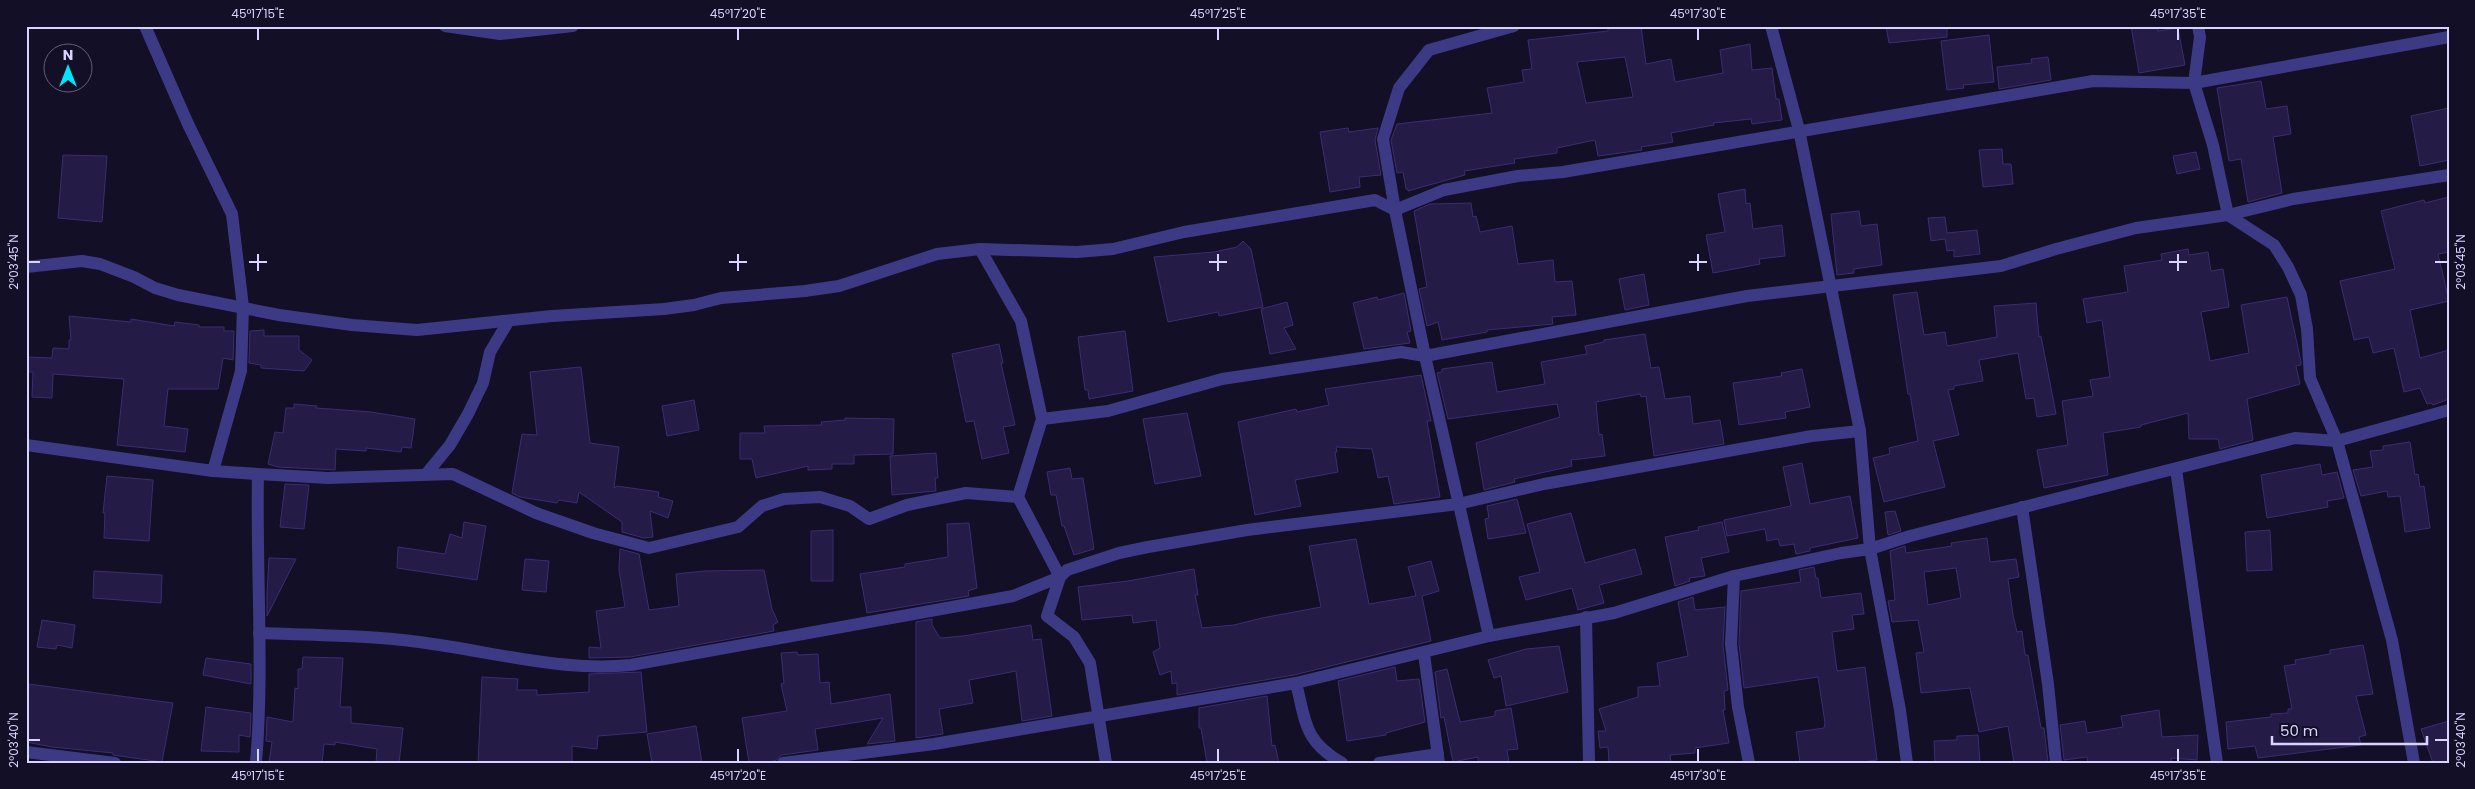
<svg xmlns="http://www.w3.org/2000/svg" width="2475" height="789" font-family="Poppins,sans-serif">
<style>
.building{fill:#241b47;stroke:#3b2d73;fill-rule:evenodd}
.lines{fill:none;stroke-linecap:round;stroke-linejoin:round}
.minor{stroke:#3d3a85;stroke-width:12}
.ticks{fill:none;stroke:#d9d4ff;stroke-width:2}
.neatline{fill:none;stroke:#d9d4ff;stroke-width:2}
.ticks-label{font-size:12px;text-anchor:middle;fill:#d9d4ff}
</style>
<rect width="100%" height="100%" fill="#130f26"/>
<g class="building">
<path d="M1619,26H1641L1646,64L1671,59L1675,82L1723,73L1720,50L1750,44L1752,70L1772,68L1776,99H1779L1782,120L1752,124L1751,119L1713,123L1714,125L1671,133L1673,142L1641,147L1642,150L1598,156L1595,140L1557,148V153L1514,159L1515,163L1464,171L1465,175L1408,191V189H1406L1403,172L1397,173L1391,140L1397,124L1492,113L1487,88L1524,82L1522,70L1532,69L1528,40L1608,31V28ZM1625,57L1633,97L1586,103L1577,62Z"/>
<path d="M1886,26H1947V37L1889,43Z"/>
<path d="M2131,26H2157L2158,31L2178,28L2185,65L2139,73Z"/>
<path d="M1989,35L1994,82L1963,85L1964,88L1947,90L1941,41Z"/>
<path d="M2048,57L2051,80L1999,89L1997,67L2032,63L2031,59Z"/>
<path d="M2261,81L2266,109L2287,106L2291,134L2273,137L2282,193L2248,202L2241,159L2229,161L2217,88Z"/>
<path d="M2449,108V160L2420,166L2411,116Z"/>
<path d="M1348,128L1349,132L1378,128L1375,140L1381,175L1359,177L1360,187L1330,192L1320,132Z"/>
<path d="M2002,149L2003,164H2011L2013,184L1983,187L1979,150Z"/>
<path d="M2196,152L2200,169L2177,174L2173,156Z"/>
<path d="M63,155L107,156L102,222L58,218Z"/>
<path d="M1745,189L1746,204L1750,203L1753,229L1782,225L1785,256L1759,259L1760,264L1713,273L1706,235L1725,232L1718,194Z"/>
<path d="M2449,197V252L2438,254L2449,301L2410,310L2420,358L2449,350V399L2433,405L2431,403L2427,404L2420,388L2404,392L2394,348L2373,353L2369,337L2354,340L2340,281L2395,269L2381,211L2424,200L2425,203Z"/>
<path d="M1471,203L1473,217L1476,216L1480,232L1512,226L1518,264L1553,260L1555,282L1572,281L1576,315L1552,317L1553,324L1487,330V332L1442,340L1438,322L1427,326L1419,289L1427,287L1414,211L1430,204Z"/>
<path d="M1859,211L1861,226L1877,224L1882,265L1854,269V273L1837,275L1831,214Z"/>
<path d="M1945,217L1947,233L1977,230L1980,254L1954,257V250L1947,251L1945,239L1931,241L1928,218Z"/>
<path d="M1243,241L1251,249L1263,307L1219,316L1218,312L1168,322L1154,257L1214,252L1237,247Z"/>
<path d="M2188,249L2189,255L2208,252L2211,271L2223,269L2229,307L2201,312L2210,361L2249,353L2241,305L2287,297L2301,362V365L2296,366L2300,384L2247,399L2253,440L2220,449L2218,439H2189L2188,413L2141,425V427L2103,433L2108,475L2044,488L2037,450L2068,445L2062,401L2093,396L2090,380L2110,377L2102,320L2087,323L2083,299L2128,292L2124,266L2162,260L2161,254Z"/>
<path d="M1644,274L1649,305L1625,310L1619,279Z"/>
<path d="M1917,292L1924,335L1945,332L1947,346L1997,337L1994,306L2036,303L2039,337L2041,336L2056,414L2037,417L2034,398L2026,399L2018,353L1979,360L1983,381L1954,386V389L1948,390L1959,435L1933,441L1945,487L1884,502L1873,458L1890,454L1889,448L1918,441L1910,394H1908L1893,295Z"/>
<path d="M1404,293L1411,331L1407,332L1410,343L1364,349L1353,303L1377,297L1378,300Z"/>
<path d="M1287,302L1293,325L1284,328L1296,349L1270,354L1261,309Z"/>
<path d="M69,316L131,322V319L174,326L175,322L199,325V327H224V331H234L233,360L223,358L218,389H168L164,426L188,429L185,452L117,445L124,379L53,374L52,398L32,397L33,372H26V357L52,358L53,348L69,349V340H71Z"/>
<path d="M264,330V336H299V350L312,360L304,371L261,368V365L249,363L250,331Z"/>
<path d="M1125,331L1133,391L1089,399L1088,390H1085L1078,337Z"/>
<path d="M1645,334L1651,368L1659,367L1665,399L1690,396L1693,424L1720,420L1724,444L1654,456L1646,396L1641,397L1640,394L1596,402L1599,435L1602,434L1605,456L1571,460L1572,466L1514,479L1515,482L1484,490L1476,443L1560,417L1557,404L1448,419L1437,373L1442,372V369L1492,362L1497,392L1545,384L1541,362L1587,354L1585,346L1604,342V340Z"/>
<path d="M999,344L1003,363H1001L1015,425L1003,427L1009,453L982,459L974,421L966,422L952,354Z"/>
<path d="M581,367L590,443L619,447L614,488L617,486L659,492L658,497L673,501L668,518L650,511L653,537L644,538L622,532V522L579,492L577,503L559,500L557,503L520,497L512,493L522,434L537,435L530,372Z"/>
<path d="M1802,369L1810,407L1785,412L1786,418L1739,425L1733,383L1782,376L1781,373Z"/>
<path d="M1421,375L1431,421H1427L1440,497L1394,504L1388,476L1378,478L1372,449L1336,447L1337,452H1335L1338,472L1295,480L1301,506L1255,515L1238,422L1296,409L1297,412L1329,405L1325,389Z"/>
<path d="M694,400L699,430L667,436L662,406Z"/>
<path d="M294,404L317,406L316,408L371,412L415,419L411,448L402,447L401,452L366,448V451L336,449L335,470L278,467L268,464L275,432L283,433L286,408H294Z"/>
<path d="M1187,413L1201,476L1155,484L1143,419Z"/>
<path d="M845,418L894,419L893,454L854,455V464H832V469L808,470V466L756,478L752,459H740V433H765L764,426L822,425L821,422L845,420Z"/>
<path d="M2410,442L2415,475L2418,474L2420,487L2424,486L2430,528L2405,532L2400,496L2388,497L2387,491L2361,496L2353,470L2373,467L2370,451L2383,450V446Z"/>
<path d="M936,453L938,478H935L936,491L892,495L890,456Z"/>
<path d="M1802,463L1810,504L1850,496L1858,538L1810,548V551L1796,554L1794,544L1780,546L1778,539L1767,541L1765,529L1727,536L1724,520L1791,506L1783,467Z"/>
<path d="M2320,464L2322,475L2337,472L2344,498L2327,501L2328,507L2267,518L2261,475Z"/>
<path d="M1070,468L1072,479L1083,478L1094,549L1074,555L1064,526H1062L1056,495H1051L1047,472Z"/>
<path d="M107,476L153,480L149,541L104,538L105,513H103Z"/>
<path d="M285,484L309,485L304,529L280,527Z"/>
<path d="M1517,499L1526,533L1488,539L1485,519L1489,518L1487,506Z"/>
<path d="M1895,511L1901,531L1888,535L1885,512Z"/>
<path d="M1571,513L1585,563L1635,549L1642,574L1599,585L1604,603L1578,610L1572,588L1526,600L1519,577L1540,572L1527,524Z"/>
<path d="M464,522L486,526L477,580L397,568L398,547L445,554L450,534L462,538Z"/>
<path d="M1722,522L1729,552L1701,558L1705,576L1689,578L1690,581L1675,586L1665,537L1699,530L1698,527Z"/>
<path d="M969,523L977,588L968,591L969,596L867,613L860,574L905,567V564L948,557L947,524Z"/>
<path d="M833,530V581H811V531Z"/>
<path d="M2270,530L2272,570L2247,571L2245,532Z"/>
<path d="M1987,538L1990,562L2016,559L2019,577L2008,579L2013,615L2017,632L2022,631L2025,655H2028L2041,728H2044L2048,762L2014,763L2008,726L1979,732L1970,688L1921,693L1916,653L1924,652L1918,620L1892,622L1888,601L1895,600L1890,551L1905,546L1906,553L1952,546L1951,543ZM1956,568L1961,598L1928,605L1924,572Z"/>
<path d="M1356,539L1369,604L1416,596L1408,567L1431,561L1439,591L1422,596L1431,641L1294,675L1177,695V683L1172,684L1171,671L1160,675L1153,652L1160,648L1156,620L1133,623L1132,615L1082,620L1078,587L1128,581L1194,569L1198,595H1195L1202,628L1234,625L1262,618L1321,607L1309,546Z"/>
<path d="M620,549L639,554L649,610L679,606L676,574L705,571L764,570L772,609L778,622L773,625L774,631L630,657L589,658V647L601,648L596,611L625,607L619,570Z"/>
<path d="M269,558L296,559L267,616V594Z"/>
<path d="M525,559L549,561L546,592L522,590Z"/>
<path d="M1814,567L1816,578H1818L1821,598L1861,593L1864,614L1852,615L1854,629L1832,632L1837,671L1865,667L1877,760L1855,763H1800L1796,732L1824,728L1825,723L1818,677L1744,688L1739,644L1741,591L1801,582L1799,570Z"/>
<path d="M94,571L162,575L161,603L93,598Z"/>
<path d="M1693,597L1695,610L1725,607L1723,645L1728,690L1724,691L1725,710H1723L1729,743L1695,748V753L1670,755L1671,763H1609L1608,747L1600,748L1598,731H1606L1599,709L1638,697V687L1660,686L1657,663L1688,656L1678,602Z"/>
<path d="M932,619V625L940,638L963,636L1031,625L1033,640L1041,639L1052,716L1022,721L1016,671L969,680L973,703L939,709L943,734L916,738V622Z"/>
<path d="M42,620L75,625L72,648L57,645L56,649L37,647Z"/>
<path d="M2363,645L2373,694L2356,696L2366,735L2359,737L2361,745L2258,758L2255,746L2228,749L2226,722L2271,717V714L2288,713V709H2292L2284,666L2296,664L2295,660L2330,654V650Z"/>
<path d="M1559,646L1568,692L1506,706L1501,676L1494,678L1488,660L1526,649Z"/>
<path d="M797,652L798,655L818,654L820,683L829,682L831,704L890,694L895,741L867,744L883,718L815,729L818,750L782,755L775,761L749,763L742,718L787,711L781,684L784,683L781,653Z"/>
<path d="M303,657L343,658L340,707H351V723L403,728L399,763H376L377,749L335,742V745L324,744L322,763H269L272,742L266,741L267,717L293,722L295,688L298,689V669H302Z"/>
<path d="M206,658L251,664V684L203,675Z"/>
<path d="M1395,667L1397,681L1419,679L1425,722L1386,733V735L1347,741L1338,681Z"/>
<path d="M1447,669L1460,722L1495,716V711L1511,708L1518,749L1507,750L1509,763H1478V757L1453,762L1444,717L1441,718L1435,672Z"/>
<path d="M641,672L647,732L598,736L597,749L572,746V763H478L482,677L518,679L517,690H537V695L589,692V674Z"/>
<path d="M29,684L173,703L162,762L113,755V753L52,747L26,742Z"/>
<path d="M1267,696L1272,746L1275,745L1279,763H1207L1201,728H1199V708Z"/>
<path d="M206,707L251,713L250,737L239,735V752L201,751Z"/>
<path d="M2159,710L2162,737L2198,735L2197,760L2171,758L2172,763H2088L2087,757L2064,760L2060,725L2085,721L2087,733L2123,727L2121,716Z"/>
<path d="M2449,721V763H2433L2421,729Z"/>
<path d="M696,726L702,763H652L647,734Z"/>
<path d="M1978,735L1980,763H1935L1934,741L1957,740V736Z"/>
</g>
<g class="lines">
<g class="minor">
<path d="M145,26L188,124L232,214L243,307L241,371L213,471"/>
<path d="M445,26L500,34L573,26"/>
<path d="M1771,26L1799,130L1860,431"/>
<path d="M2198,26L2200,37L2194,83L2449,37"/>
<path d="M980,249L1021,321L1042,419L1018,497"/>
<path d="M26,267L82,261L100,264L134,277L155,288L178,295L279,315L352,325L417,330L552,316L664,309L694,305L721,298L805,291L839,286L937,254L980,249L1077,252L1113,249L1184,232L1375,200L1395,210L1444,190L1518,176L1563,172L2093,81L2194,83L2213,145L2228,215L2274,245L2288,267L2301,295L2307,329L2310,378L2337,441L2392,640L2414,763"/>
<path d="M1042,419L1108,411L1222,379L1401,352L1425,356L1747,296L2001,266L2056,249L2136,228L2228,215L2293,199L2449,175"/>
<path d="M26,445L213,471L258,474L328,478L453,474L536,513L593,533L649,548L738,527L762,506L784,499L820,497L850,506L869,519L907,505L966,493L1018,497L1060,577L1047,616L1074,637L1090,663L1106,763"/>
<path d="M2176,469L2217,763"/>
<path d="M427,473L450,445L468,414L483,383L490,352L508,322"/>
<path d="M2022,507L2048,684L2056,763"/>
<path d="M1734,576L1731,644L1738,707L1749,763"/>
<path d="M1586,617L1589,763"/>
<path d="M259,633C312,635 366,635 419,642C490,651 559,672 631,665L1013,596L1060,577L1067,570L1119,553L1148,547L1247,530L1458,504L1544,484L1812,436L1860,431L1870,549L1900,710L1907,763"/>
<path d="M1489,636L1425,356L1395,210L1383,139L1399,88L1429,50L1514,26"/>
<path d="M1424,654L1439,763"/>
<path d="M1296,683C1306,723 1304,741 1342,763"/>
<path d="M26,752L115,763"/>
<path d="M256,763C264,667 256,570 258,474"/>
<path d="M783,763L934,744L1296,683L1489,636L1614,613L1734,576L1841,553L1870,549L1910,536L2295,438L2337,441L2449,410"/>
<path d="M1379,763L1438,754"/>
</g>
</g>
<path class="ticks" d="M258,28V40M738,28V40M1218,28V40M1698,28V40M2178,28V40M258,254V271M738,254V271M1218,254V271M1698,254V271M2178,254V271M28,262H40M249,262H267M729,262H747M1209,262H1227M1689,262H1707M2169,262H2187M2435,262H2448M28,740H40M2435,740H2448M258,749V762M738,749V762M1218,749V762M1698,749V762M2178,749V762"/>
<rect width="2475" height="789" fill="none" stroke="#130f26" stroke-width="55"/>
<g transform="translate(68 68)"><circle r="24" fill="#130f26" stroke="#625e7d"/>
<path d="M0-4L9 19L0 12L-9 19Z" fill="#00e5ff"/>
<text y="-8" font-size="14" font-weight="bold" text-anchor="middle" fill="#d9d4ff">N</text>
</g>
<path d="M2272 736v8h155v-8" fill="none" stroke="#d9d4ff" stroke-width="2.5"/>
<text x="2280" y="736" font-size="15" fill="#d9d4ff" stroke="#130f26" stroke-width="4" paint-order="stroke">50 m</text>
<rect x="28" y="28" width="2420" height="734" class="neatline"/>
<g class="ticks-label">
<text x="258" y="18">45°17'15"E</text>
<text x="738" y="18">45°17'20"E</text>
<text x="1218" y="18">45°17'25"E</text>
<text x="1698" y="18">45°17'30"E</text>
<text x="2178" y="18">45°17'35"E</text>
<text transform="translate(14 262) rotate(-90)" y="4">2°03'45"N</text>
<text transform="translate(2461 262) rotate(-90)" y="4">2°03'45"N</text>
<text transform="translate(14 740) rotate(-90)" y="4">2°03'40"N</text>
<text transform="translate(2461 740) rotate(-90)" y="4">2°03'40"N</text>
<text x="258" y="780">45°17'15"E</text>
<text x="738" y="780">45°17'20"E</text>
<text x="1218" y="780">45°17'25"E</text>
<text x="1698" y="780">45°17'30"E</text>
<text x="2178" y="780">45°17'35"E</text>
</g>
</svg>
